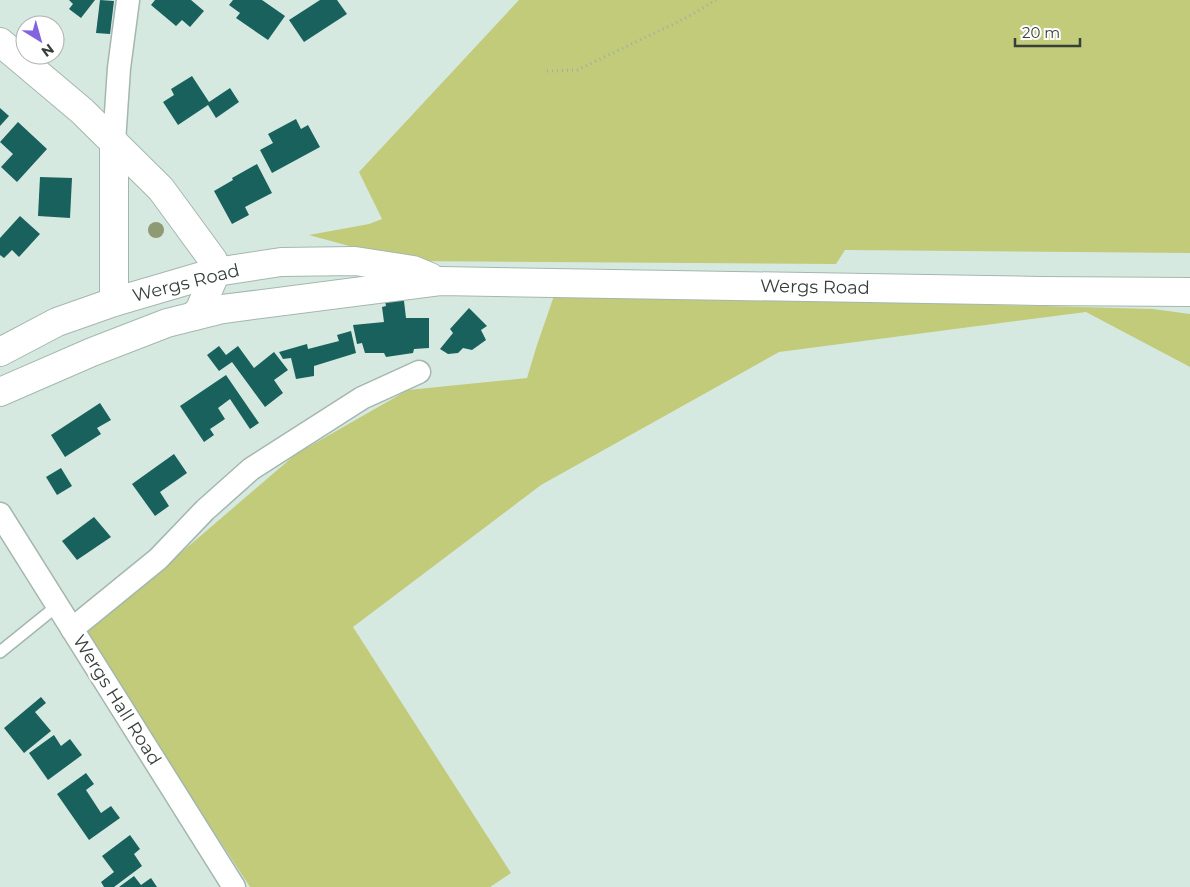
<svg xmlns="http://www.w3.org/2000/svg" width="1190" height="887" font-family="Montserrat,sans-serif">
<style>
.green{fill:#c1cb79}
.building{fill:#18615d}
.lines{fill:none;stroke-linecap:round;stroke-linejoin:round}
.service-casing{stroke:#a4b7ae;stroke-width:14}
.minor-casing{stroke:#a4b7ae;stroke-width:25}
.tertiary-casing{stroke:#a4b7ae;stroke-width:30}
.trunk-casing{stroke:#a4b7ae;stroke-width:30}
.path{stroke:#9faea7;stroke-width:3;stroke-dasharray:1 4;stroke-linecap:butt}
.service{stroke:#fff;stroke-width:11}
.minor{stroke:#fff;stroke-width:22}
.tertiary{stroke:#fff;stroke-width:28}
.trunk{stroke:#fff;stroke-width:28}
.tree{fill:#8e9a73}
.labels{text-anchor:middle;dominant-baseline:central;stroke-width:5;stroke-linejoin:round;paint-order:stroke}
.street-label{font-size:18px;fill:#373f3b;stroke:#fff}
</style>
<rect width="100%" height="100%" fill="#d6e9e0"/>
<g class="green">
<path d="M519,0H1190V253L845,250L836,264L404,261L309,235L369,224L382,219L359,172Z"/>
<path d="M555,293L1153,309L1190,314V367L1086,312L779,352L541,485L353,627L511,873L490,887H250L84,633L99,623L296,454L408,390L527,378L537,345Z"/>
</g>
<g class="building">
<path d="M69,0H95L81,18L69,9L73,4Z"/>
<path d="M100,0L114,1L110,34L96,33Z"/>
<path d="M155,0H191L204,11L190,27L182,20L176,26L151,5Z"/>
<path d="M233,0H262L285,16L268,40L236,18L240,13L229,5Z"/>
<path d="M320,0H337L347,14L304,42L289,20Z"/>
<path d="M192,76L209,102L230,88L239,102L216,118L208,105L178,125L163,102L174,95L171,89Z"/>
<path d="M0,108L9,116L0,126Z"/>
<path d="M296,119L301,129L308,125L320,147L272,173L260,150L273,143L268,134Z"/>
<path d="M18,122L47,149L17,182L1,167L13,154L0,142Z"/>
<path d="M257,164L272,193L245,207L249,215L232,224L214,191L233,180L232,178Z"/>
<path d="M40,177L72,178L70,218L38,216Z"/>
<path d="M20,216L40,234L19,257L12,250L4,258L0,255V238Z"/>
<path d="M385,301H404L406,318H429V348L414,349L413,353L386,357L384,353H365L362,343L357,344L353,325L384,322L382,307L386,306Z"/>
<path d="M469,308L487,326L481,330L486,340L472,350L463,348L458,353L448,354L440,349L453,333L450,329Z"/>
<path d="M351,331L356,353L314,366V376L296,379L291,358L283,359L279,352L307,344L308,349L339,341L337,335Z"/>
<path d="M219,346L226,355L238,346L254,368L274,352L288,370L274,380L283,393L265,407L232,362L219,371L207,355Z"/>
<path d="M226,375L259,423L250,429L230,399L218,408L225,419L210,429L214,435L204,442L180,406Z"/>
<path d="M100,403L111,420L97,428L101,434L65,457L51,435Z"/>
<path d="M174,454L187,473L160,492L169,506L155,516L132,484Z"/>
<path d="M61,468L72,486L57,495L46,477Z"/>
<path d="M94,517L111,537L77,560L62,541Z"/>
<path d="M41,697L46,703L35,712L51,731L24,753L4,728Z"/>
<path d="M54,735L61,746L70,739L82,755L48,780L29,753Z"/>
<path d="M86,773L94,784L86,790L101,813L111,806L120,818L89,840L57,794Z"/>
<path d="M130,835L140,849L134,854L142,866L114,887H104L101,882L114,872L102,856Z"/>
<path d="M134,876L141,885L151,878L157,887H119Z"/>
</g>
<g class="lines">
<g class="service-casing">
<path id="service" d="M0,652L57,606"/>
</g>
<g class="minor-casing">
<g id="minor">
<path d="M114,142L119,68L128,0"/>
<path d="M0,514L234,887"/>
<path d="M72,629L158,559L205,510L251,469L362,398L419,372"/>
</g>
</g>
<g class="tertiary-casing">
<g id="tertiary">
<path d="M0,42L82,111L161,189L213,260L216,272L200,309L194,316"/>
<path d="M114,302V142"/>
</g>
</g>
<g class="trunk-casing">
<g id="trunk">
<path d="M0,352L57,322L114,302L216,272L281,262L355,261L413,270L430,277"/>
<path d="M0,392L92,352L167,323L223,309L440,281L1041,291L1190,292"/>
</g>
</g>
<path class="path" d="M547,71L577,70L684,19L716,0"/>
<use href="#service" class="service"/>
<use href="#minor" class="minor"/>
<use href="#tertiary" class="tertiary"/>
<use href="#trunk" class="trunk"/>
</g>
<circle class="tree" cx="156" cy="230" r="8"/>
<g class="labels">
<g class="street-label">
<text transform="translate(186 283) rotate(-14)">Wergs Road</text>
<text transform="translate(815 287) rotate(1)">Wergs Road</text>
<text transform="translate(117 700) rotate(58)">Wergs Hall Road</text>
</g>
</g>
<g transform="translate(40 40) rotate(143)"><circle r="24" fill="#ffffff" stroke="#afb2b1"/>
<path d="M0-4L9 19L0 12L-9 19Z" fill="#8364df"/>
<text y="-8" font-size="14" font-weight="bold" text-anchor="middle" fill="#373f3b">N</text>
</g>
<path d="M1015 38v8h65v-8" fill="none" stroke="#373f3b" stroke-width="2.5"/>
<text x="1022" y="38" font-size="15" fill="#373f3b" stroke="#ffffff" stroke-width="4" paint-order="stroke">20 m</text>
</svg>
